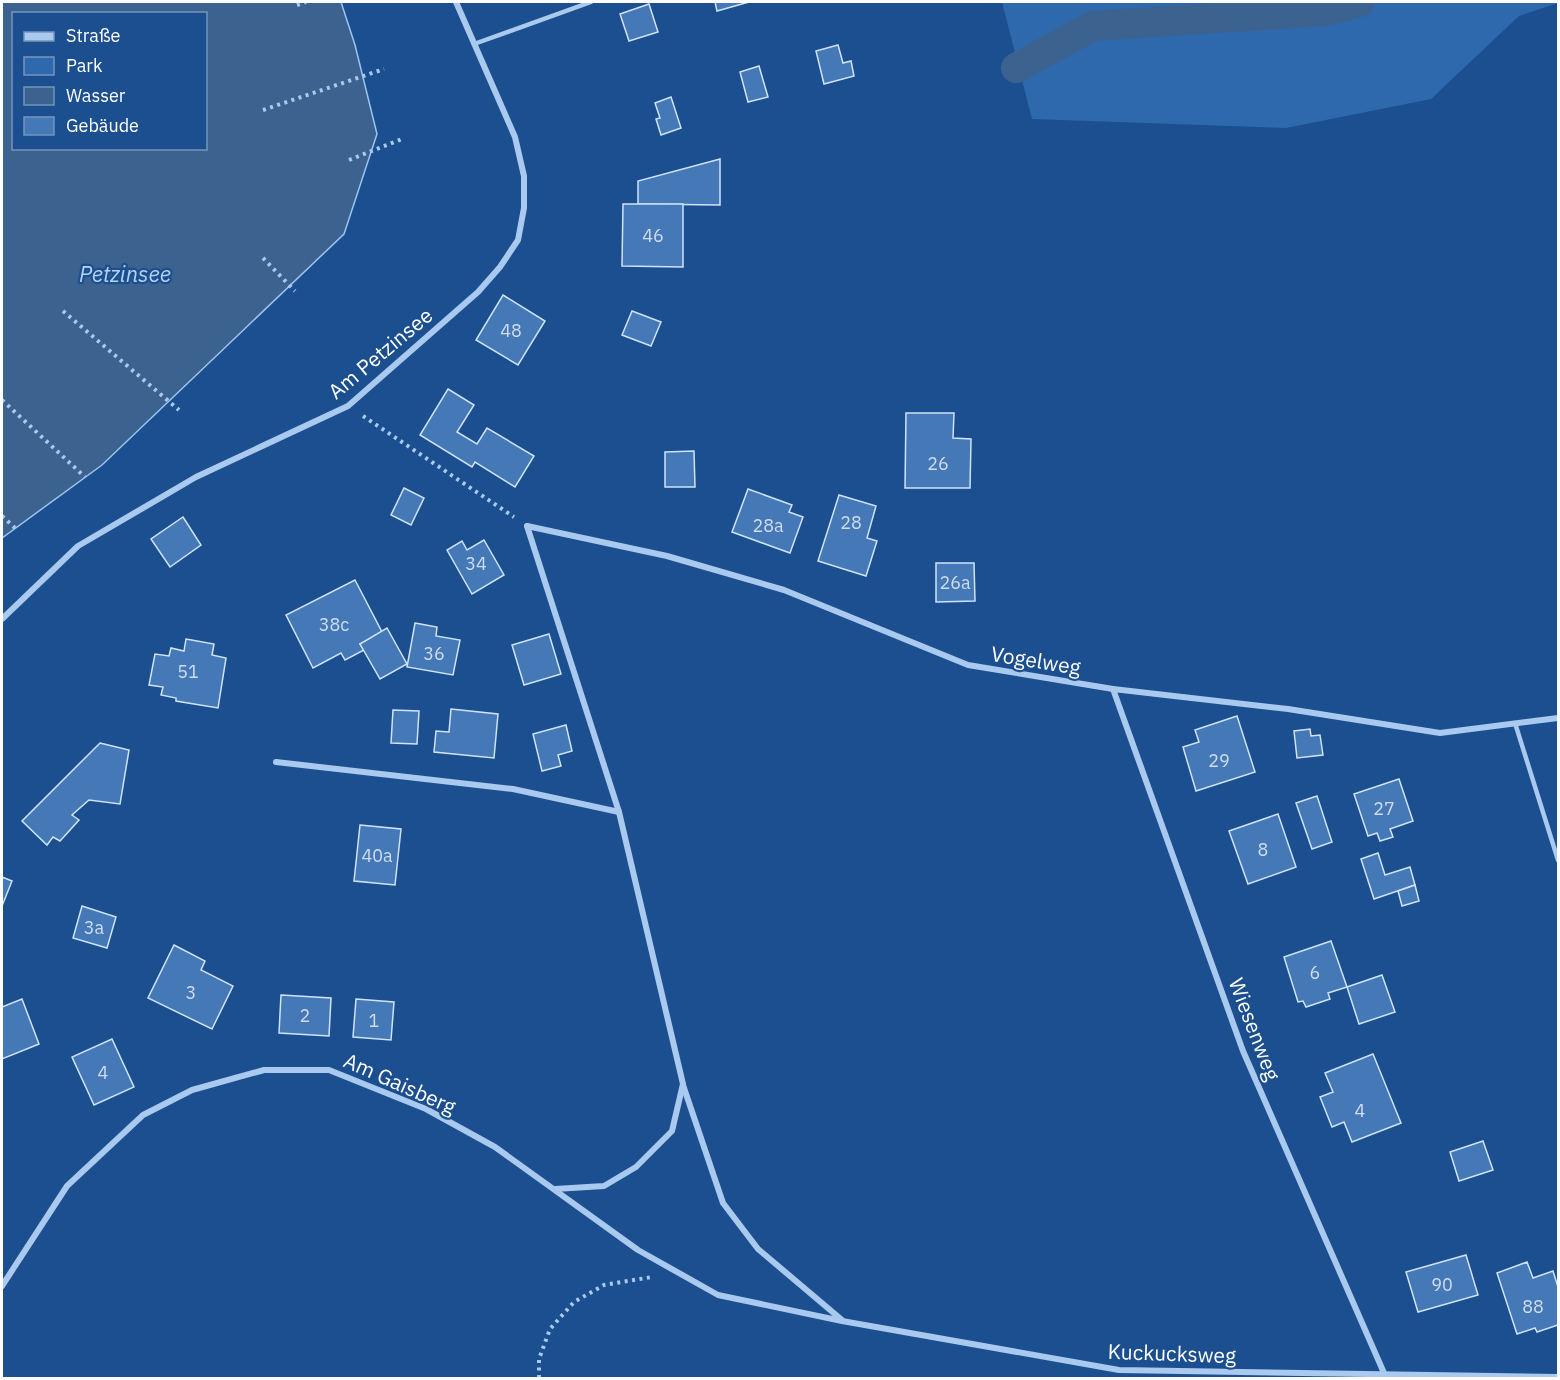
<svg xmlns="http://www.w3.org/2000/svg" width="1560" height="1380" font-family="'IBM Plex Sans',sans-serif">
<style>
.green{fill:#2e69ad}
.water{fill:#3c6290;stroke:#9cc4f0;stroke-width:1.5;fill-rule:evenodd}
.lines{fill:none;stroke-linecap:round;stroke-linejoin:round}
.canal{stroke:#3c6290;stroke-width:30}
.building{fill:#4478b7;stroke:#cfe3fa;stroke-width:1.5}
.path{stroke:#a9c9ee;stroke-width:4;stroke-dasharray:3 4.5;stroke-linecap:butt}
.service{stroke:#a9c9ee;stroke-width:4.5}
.minor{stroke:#a9c9ee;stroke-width:6}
.labels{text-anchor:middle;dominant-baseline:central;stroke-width:4.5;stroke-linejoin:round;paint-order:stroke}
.number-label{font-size:18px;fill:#d0dded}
.street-label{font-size:21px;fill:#fff;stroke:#1b4f8f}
.water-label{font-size:22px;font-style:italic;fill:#b5d3f5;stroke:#1b4f8f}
</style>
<rect width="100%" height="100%" fill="#1b4f8f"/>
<path class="green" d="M1002,2H1558V3L1519,16L1431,99L1286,128L1032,119Z"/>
<path class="water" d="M2,2H341L355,45L377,134L344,234L102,465L2,538ZM14,14H206V148H14Z"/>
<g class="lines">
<path class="canal" d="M1016,68L1093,26L1326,11L1360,2"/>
</g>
<g class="building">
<path d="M715,2H749L717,11Z"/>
<path d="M649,4L658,32L629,41L620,14Z"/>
<path d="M838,45L843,63L851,61L854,76L824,84L816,51Z"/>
<path d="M759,66L768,97L748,102L740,72Z"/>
<path d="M671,97L681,128L661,135L656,119L660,118L655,103Z"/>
<path d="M720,159V205L638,204V181Z"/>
<path d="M623,204H683V267L622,266Z"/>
<path d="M503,295L545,321L518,365L476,340Z"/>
<path d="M632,311L661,322L651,346L622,335Z"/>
<path d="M448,389L474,405L457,432L477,444L487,428L534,456L515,487L475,462L472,467L420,435Z"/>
<path d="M906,413H954L953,438L971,439L970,488H905Z"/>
<path d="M694,451L695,487H665V452Z"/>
<path d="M404,488L424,498L411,525L391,515Z"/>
<path d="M748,489L792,505L789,512L803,517L790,553L732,532Z"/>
<path d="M839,495L876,506L867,538L877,541L866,576L818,561Z"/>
<path d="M183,517L201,545L170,567L151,539Z"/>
<path d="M484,540L504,575L472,594L447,550L462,541L467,550Z"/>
<path d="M936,563H974L975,601L936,602Z"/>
<path d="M355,580L382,632L360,644L364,650L345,660L341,653L313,668L286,615Z"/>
<path d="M415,623L437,627L436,636L460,640L453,675L407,667Z"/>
<path d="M387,628L407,664L380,679L360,644Z"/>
<path d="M549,634L561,674L524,685L512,645Z"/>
<path d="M186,639L214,644L212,655L226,658L218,708L176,701V698L161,695L163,687L149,685L155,654L169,656L171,648L184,651Z"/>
<path d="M451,709L498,714L494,758L434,752L436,731L449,732Z"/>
<path d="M393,710L419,711L417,744L391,743Z"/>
<path d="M1237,716L1255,772L1196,791L1183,747L1199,742L1195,730Z"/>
<path d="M566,725L572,751L558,755L561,766L542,771L533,734Z"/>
<path d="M1310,729L1311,736L1320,735L1323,755L1297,758L1294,731Z"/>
<path d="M100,743L129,750L120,804L89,800L72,815L79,820L60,841L53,837L47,845L22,821Z"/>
<path d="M1399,779L1413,821L1390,829L1393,837L1380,841L1377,833L1368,836L1354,794Z"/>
<path d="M1317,796L1332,842L1312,849L1296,803Z"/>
<path d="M1278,814L1296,867L1248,884L1229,831Z"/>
<path d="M360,825L401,829L395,885L354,881Z"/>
<path d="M1378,853L1385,875L1410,867L1415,885L1374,899L1361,859Z"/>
<path d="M2,877L12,881L2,906Z"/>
<path d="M1415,885L1419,901L1402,906L1398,891Z"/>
<path d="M82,906L116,917L107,948L73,938Z"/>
<path d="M1331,941L1347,987L1328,993L1330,999L1306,1007L1303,1001L1298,1002L1284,957Z"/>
<path d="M174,945L205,961L201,970L233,986L212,1029L148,998Z"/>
<path d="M1382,975L1395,1012L1359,1024L1347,987Z"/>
<path d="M281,995L331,998L329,1036L279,1033Z"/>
<path d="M22,999L39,1044L2,1059V1007Z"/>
<path d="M356,999L394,1002L391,1040L353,1037Z"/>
<path d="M112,1039L134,1087L94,1105L72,1057Z"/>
<path d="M1373,1054L1401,1123L1352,1142L1344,1122L1332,1127L1320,1097L1333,1092L1325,1073Z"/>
<path d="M1483,1141L1493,1170L1459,1181L1450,1152Z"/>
<path d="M1466,1255L1478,1295L1418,1312L1406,1272Z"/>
<path d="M1527,1262L1533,1278L1553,1271L1558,1287V1325L1537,1332L1535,1328L1517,1334L1497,1273Z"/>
</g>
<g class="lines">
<g class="path">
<path d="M297,5L306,2"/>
<path d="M263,110L384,69"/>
<path d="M349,160L402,139"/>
<path d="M263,258L295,291"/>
<path d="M63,311L179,410"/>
<path d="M2,400L85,477"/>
<path d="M363,416L514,517"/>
<path d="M2,516L15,528"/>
<path d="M539,1378V1359L550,1329L574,1302L604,1285L652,1277"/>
</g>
<g class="service">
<path d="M474,44L591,2"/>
<path d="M1515,723L1558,860"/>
</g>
<g class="minor">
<path d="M527,526L667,556L784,590L968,665L1113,689L1288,709L1440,733L1558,718"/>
<path d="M527,526L619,812L683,1084L672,1131L636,1167L604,1186L555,1189"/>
<path d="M2,619L78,546L196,477L348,406L478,292L500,267L518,240L524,208V176L515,137L456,2"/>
<path d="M1113,689L1243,1051L1384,1373"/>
<path d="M276,762L513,789L619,812"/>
<path d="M683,1085L723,1203L758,1249L842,1320"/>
<path d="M2,1286L67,1186L143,1115L192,1090L264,1070H329L426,1109L495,1147L638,1250L718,1295L842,1321L1119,1370L1558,1377"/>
</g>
</g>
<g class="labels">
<g class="number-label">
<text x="653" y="235">46</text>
<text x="511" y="330">48</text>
<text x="938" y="463">26</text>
<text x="851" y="522">28</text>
<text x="768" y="525">28a</text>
<text x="476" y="563">34</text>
<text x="955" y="582">26a</text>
<text x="334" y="624">38c</text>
<text x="434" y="653">36</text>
<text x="188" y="671">51</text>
<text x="1219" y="760">29</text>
<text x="1384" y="808">27</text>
<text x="1263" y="849">8</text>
<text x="377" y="855">40a</text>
<text x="94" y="927">3a</text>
<text x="1315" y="972">6</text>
<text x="191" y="992">3</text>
<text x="305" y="1015">2</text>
<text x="374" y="1020">1</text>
<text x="103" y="1072">4</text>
<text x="1360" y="1110">4</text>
<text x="1442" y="1284">90</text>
<text x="1533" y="1306">88</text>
</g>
<g class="street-label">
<text transform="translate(380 353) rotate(-40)">Am Petzinsee</text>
<text transform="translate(1036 660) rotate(9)">Vogelweg</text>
<text transform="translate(1255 1029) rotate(69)">Wiesenweg</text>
<text transform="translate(400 1083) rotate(24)">Am Gaisberg</text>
<text transform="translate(1172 1353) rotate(2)">Kuckucksweg</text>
</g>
<g class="water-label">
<text x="125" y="273">Petzinsee</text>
</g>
</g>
<rect width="1560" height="1380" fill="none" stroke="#ffffff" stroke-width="6"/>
<rect x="12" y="12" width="195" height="138" fill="#1b4f8f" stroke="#7695bc" stroke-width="1.5"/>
<rect x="24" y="32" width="30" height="9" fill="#a9c9ee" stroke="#7695bc" stroke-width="1.5"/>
<text x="66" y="42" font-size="18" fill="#ffffff">Straße</text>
<rect x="24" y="57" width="30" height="18" fill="#2e69ad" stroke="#7695bc" stroke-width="1.5"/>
<text x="66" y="72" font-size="18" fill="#ffffff">Park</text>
<rect x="24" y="87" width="30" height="18" fill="#3c6290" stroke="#7695bc" stroke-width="1.5"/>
<text x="66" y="102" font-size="18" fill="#ffffff">Wasser</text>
<rect x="24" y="117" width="30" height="18" fill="#4478b7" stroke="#7695bc" stroke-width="1.5"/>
<text x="66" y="132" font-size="18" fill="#ffffff">Gebäude</text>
</svg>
